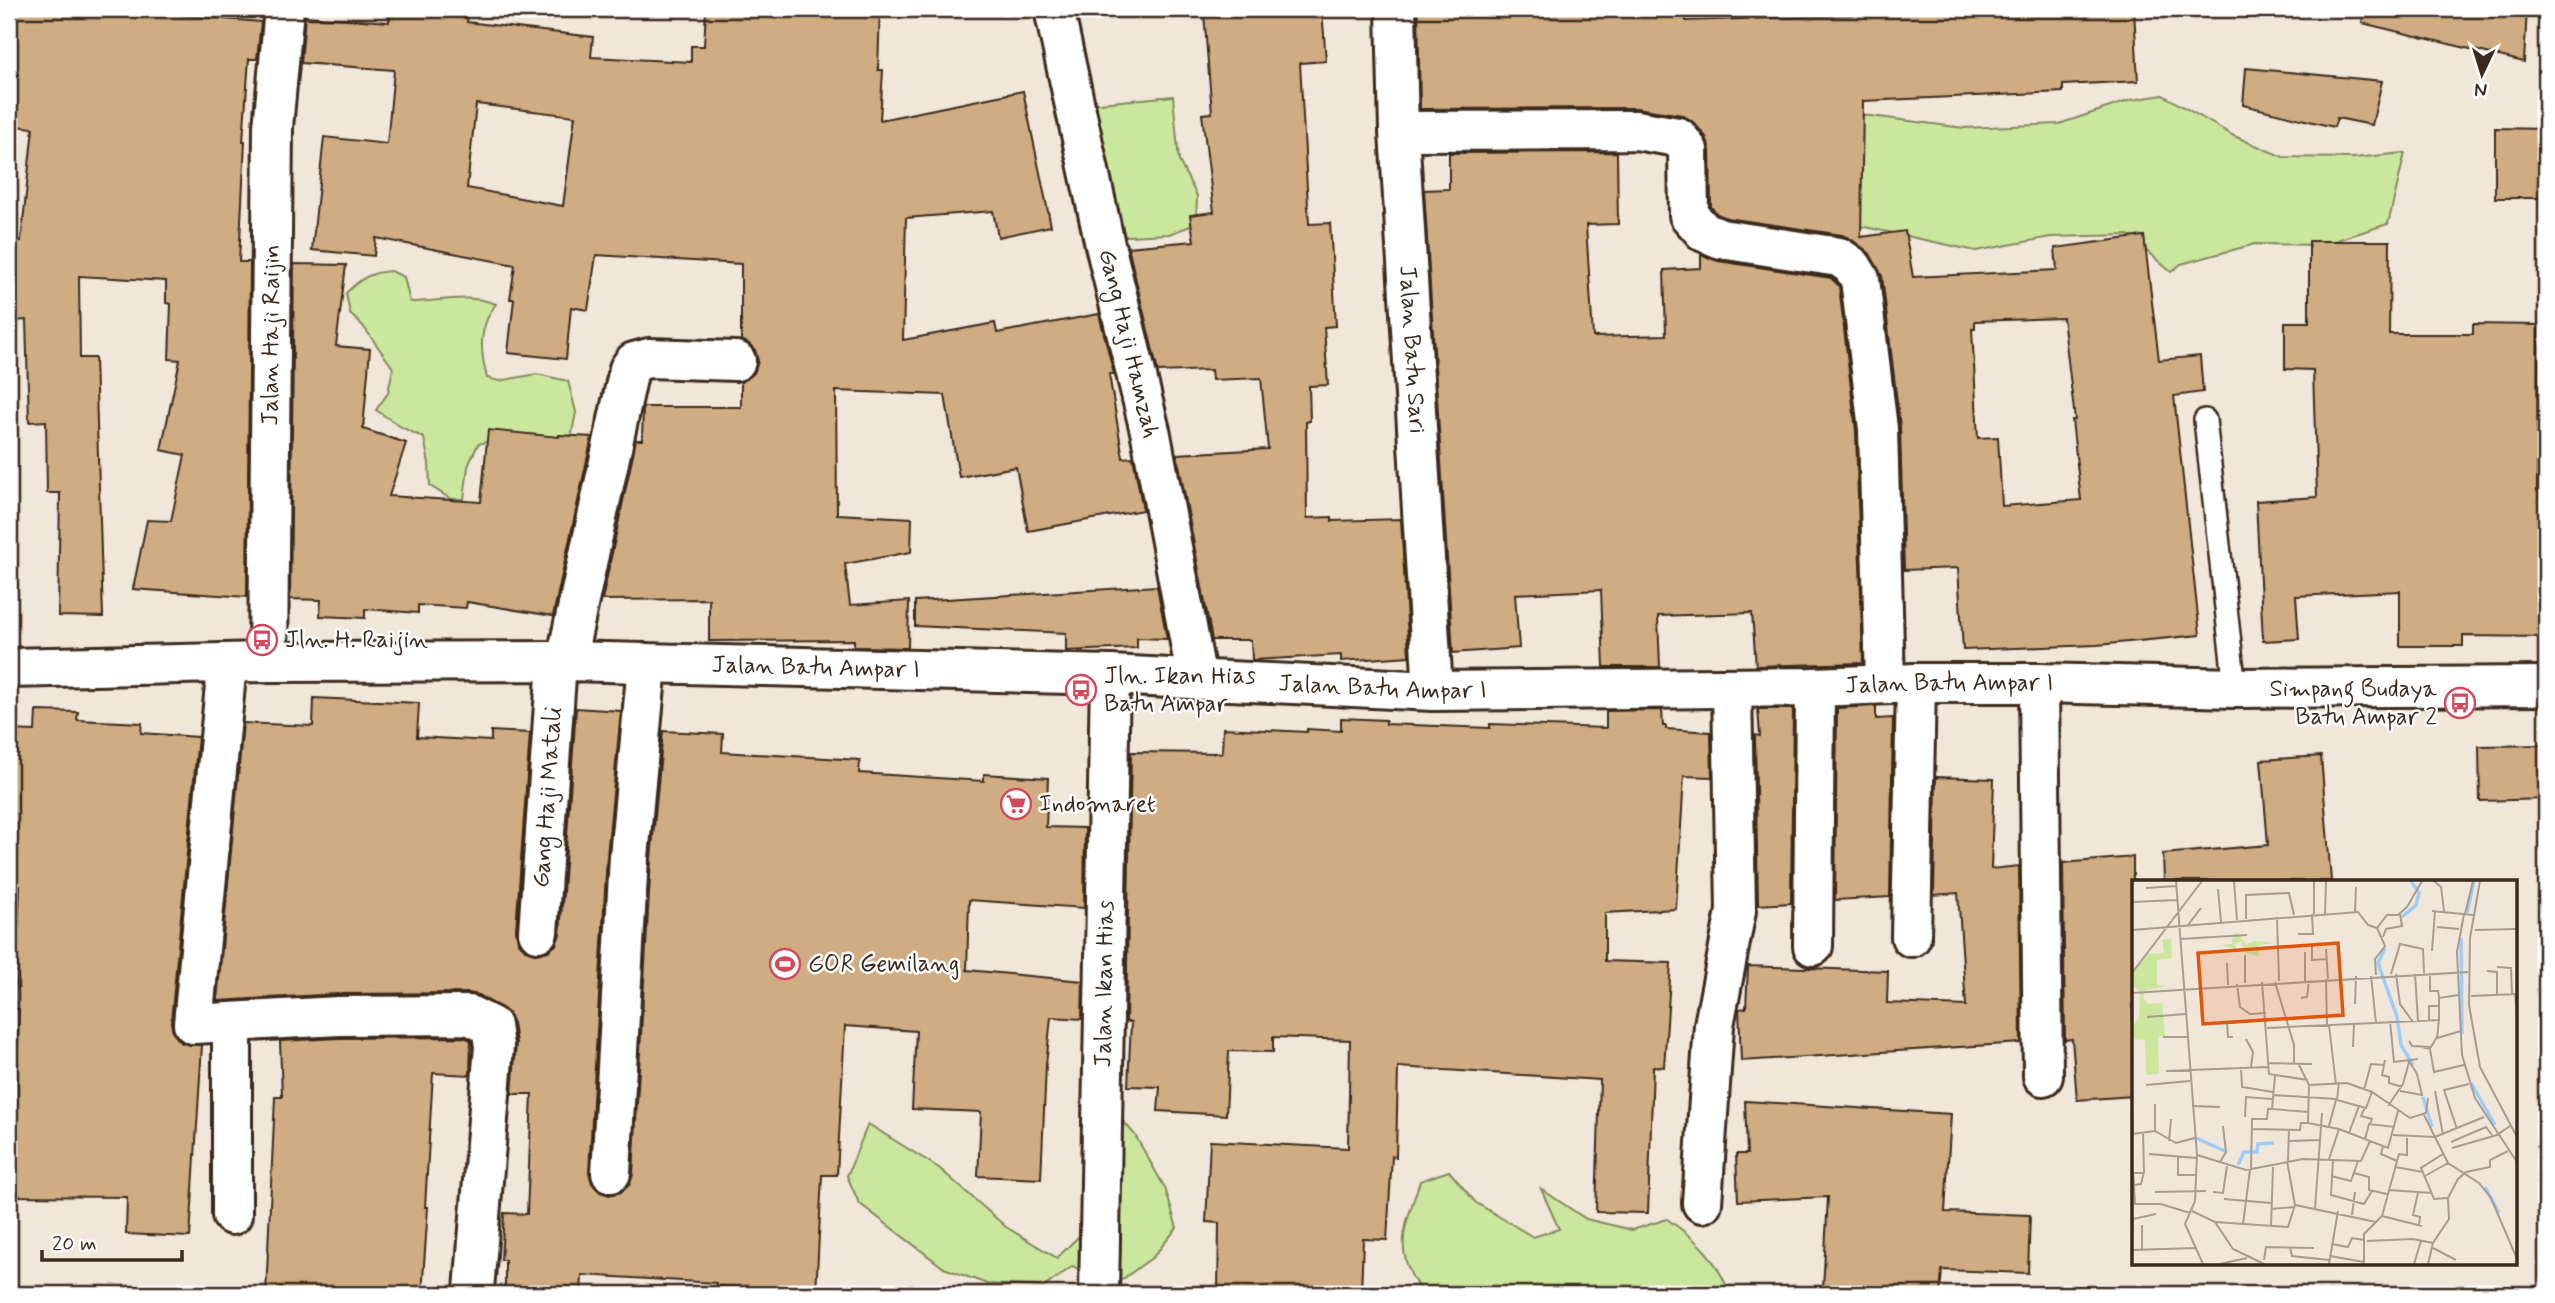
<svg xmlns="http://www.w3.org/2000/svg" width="2555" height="1303" font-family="Mynerve,sans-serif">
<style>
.green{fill:#cbe79e;stroke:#83885e;stroke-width:2}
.building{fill:#d0ac82;stroke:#3b2a1e;stroke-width:2;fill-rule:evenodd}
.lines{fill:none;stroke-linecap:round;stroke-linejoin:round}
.service-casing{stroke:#3b2a1e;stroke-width:26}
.minor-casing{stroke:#3b2a1e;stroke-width:44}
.tertiary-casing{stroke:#3b2a1e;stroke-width:44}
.service{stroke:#fff;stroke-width:21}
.minor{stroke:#fff;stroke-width:38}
.tertiary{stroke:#fff;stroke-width:38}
.labels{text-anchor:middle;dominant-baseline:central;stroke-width:5;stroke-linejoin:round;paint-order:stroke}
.street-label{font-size:24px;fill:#3b2a1e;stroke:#fff}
.poi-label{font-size:24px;fill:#3b2a1e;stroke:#fff;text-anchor:start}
.inset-river{fill:none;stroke:#9dcdf9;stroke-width:3.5}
.inset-road{fill:none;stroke:#a89b8f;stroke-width:2}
.view{fill:#df570d;fill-opacity:0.15;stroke:#df570d;stroke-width:3.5}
.inset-edge{fill:none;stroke:#3b2a1e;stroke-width:3.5}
</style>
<rect width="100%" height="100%" fill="#f1e6da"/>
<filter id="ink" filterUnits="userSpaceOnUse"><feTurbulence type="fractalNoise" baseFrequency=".0143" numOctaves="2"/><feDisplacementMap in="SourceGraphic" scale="14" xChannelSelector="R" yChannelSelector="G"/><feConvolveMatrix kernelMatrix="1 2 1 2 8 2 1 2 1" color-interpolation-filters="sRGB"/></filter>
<g filter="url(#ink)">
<g class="green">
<path d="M2163,95L2234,136L2283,157L2354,158L2405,153L2388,224L2321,245L2255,244L2181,264L2171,272L2128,235L2051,237L1976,251L1809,215L1816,109L1964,128L2059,124L2131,100Z"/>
<path d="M1173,96L1179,161L1197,196L1196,224L1169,234L1106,237L1080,105Z"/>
<path d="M391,271L404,277L410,302C440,302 467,293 496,304C478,327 480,351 487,378L499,381L537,374L568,381L576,412L571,438H502L478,444L468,466L464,499H451L430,486L429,463L424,438L401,427L376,410L388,393L393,368L363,326L350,314L346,293C360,279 370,272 391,271Z"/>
<path d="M1098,1091L1135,1135L1165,1188L1177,1228L1153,1257L1109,1289L1073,1266L1044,1287L987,1284L944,1268L859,1203L847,1176L868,1124L939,1168L1006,1227L1057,1258L1092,1223Z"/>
<path d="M1449,1171L1475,1202L1533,1237L1559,1229L1541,1189L1586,1219L1632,1230L1667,1219C1700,1242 1715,1257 1730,1294H1423C1391,1251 1405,1227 1420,1181Z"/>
</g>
<g class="building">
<path d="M12,9H89V15H176L261,22L257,59H249L243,141H245L239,262H250L247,597L133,589L147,520L171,521L185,455L161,450L180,360L169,359L171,304L166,303V281L79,276L80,358H95L103,617L58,616L60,493H47L46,421L29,422L26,320L14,321L13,242L21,241L33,128L9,125V43Z"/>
<path d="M390,9H468L467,22L593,37L591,57L691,62V46H704L706,9H880L878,70H883L880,120L1023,91L1051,226L998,237L993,211L906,218L903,340L995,323L997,333L1099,314L1114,374H1109L1123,458L1133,457L1143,510L1028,531L1016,467L959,477L945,395L836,391L837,514L912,518L911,552L845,564L850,605L909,601L908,648L854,647V640L709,641V599L602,600L636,440H642L643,407H741V382L754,373L758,361L755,350L748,343L741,340V264L596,255L588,310L571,307L566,359L508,353L514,299H510L515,265L376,238L374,256L312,250L324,137L387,144L394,70L301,63L305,16L389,22ZM476,104L575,116L563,206L467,188Z"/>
<path d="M1265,9H1322L1326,61L1300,63L1309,224L1330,223L1336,326L1324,327L1328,385L1309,386L1310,421L1306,422L1307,518L1332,517V521L1401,519L1409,656L1341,661V655L1252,660L1251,640H1212L1177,454L1268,449L1261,378L1212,380L1211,370L1158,372L1128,247L1194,241L1190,215L1214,212L1202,114L1212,113L1204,13Z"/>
<path d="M1418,9H1686V21L1854,15V13L1934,9H2134L2138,81L2063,85V92L1863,101L1861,237L1905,231L1913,277L2057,270L2055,248L2144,236L2159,360L2200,356L2203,392L2174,396L2200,635L2097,645L1963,650L1958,568L1904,570L1900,427L1882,276L1870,254L1851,239L1842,235L1727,218L1717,214L1711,207L1710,150L1706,137L1695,124L1682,115L1636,108L1420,109ZM2063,318L2075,420H2072L2081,500L2002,506L1998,437L1978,438L1972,329H1975V321Z"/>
<path d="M2364,9H2527L2524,62L2362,23Z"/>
<path d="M2246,68L2382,81L2372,125L2337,118L2334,127L2243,105Z"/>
<path d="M2495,128L2546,129V198H2495Z"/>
<path d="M1617,152L1618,224L1586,225L1593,337L1666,335L1664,270L1701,268V255L1718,261L1831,278L1839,286L1856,431L1863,663L1756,666L1752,613L1658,616L1660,667H1604L1601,590L1515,594L1519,648L1453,653L1424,190L1449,189V153Z"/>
<path d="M2309,241H2390L2389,334H2473V324L2538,325L2537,491L2546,492V637L2463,636V646H2400V591L2296,596L2299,639L2263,641L2256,501L2317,497L2313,370L2285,369V322H2309Z"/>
<path d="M294,264L346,265L336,346L370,349L363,429L406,443L389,496L481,502L488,430L559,437V435L592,437L553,616L467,602L466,608L418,605V613L365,609V618L320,616L321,600L290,599Z"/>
<path d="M1157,586L1167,639L1137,638V648L1066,651V633L915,626V601Z"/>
<path d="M314,698L419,703L417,737L491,741V731L530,733L516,930L518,941L525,950L537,954L548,951L556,945L560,934L576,708L621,711L607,856L589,1172L592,1183L600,1192L609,1195L621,1192L630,1184L633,1174L651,859L663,731L723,734L722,752L860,760L859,773L984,781V774L1048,778L1046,827L1085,828L1084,908L969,900L967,970L1083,981L1082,1019L1051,1017L1046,1065L1041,1179L978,1176L981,1112L912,1109L916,1031L845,1026L837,1175H822L816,1294H755V1288L716,1286V1283L582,1275L581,1294H505V1260H501L504,1213L527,1214L532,1094H512L516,1043L513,1023L508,1013L479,995L469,993L339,994L217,1001L243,723L313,726Z"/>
<path d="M1876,706V719L1893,718L1890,897L1835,900L1837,708Z"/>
<path d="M1758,709H1793L1791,903L1758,905L1755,735L1760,736Z"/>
<path d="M1662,710L1663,726H1666V729L1711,732L1712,777L1684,776L1676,909L1605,913V961L1671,963L1664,1067L1653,1066L1648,1213L1596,1212L1600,1080L1398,1067L1396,1157L1392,1156L1387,1240L1363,1239L1361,1294H1218L1219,1223L1206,1222L1210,1141L1348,1148L1350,1040L1273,1037V1052L1229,1051L1226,1115L1158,1111L1160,1087L1128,1086L1131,1022H1126L1131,752L1222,753L1223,728L1307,732V729L1341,731V718L1386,720V724L1490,728V724L1606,728V711Z"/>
<path d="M36,711L78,712L77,720L142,723L141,733L198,737L171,1022L173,1033L182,1043L202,1045L190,1237L126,1234L127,1197L9,1196V1146H15L19,1009H15L20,886H9L11,799H9V730L35,731Z"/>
<path d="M2546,745V799L2480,801L2479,746Z"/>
<path d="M2321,756L2331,881H2164L2163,854L2268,845L2261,760Z"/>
<path d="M1936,777L1994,779L1991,869L2019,866L2021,1043L1741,1061L1739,1009L1746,1008L1748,966L1888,971L1887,1003L1966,1006L1958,893L1934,895Z"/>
<path d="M2133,857V1096L2077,1100L2072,1039L2065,1040L2063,863Z"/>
<path d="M464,1037L471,1040L470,1075L433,1073L425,1207H428L422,1294H266L275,1097H282L280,1041L340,1038Z"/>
<path d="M1745,1101L1951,1114L1945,1212L2030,1215L2028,1273L1942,1270L1940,1294L1823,1289L1828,1197L1738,1201L1736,1154H1747Z"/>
</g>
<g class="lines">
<g class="service-casing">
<path id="service" d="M2205,420L2235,688"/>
</g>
<g class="minor-casing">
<g id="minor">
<path id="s1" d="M1054,9L1105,245L1151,435L1197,680"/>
<path id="s2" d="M1396,9L1399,131L1433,691"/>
<path d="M1399,131L1636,130L1678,137L1688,150L1689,215L1704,232L1721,239L1839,257L1852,266L1860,279L1878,429L1885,683"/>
<path d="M566,661L629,369L634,362L649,358L736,361"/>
<path id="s3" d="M268,662L273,127L284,9"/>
<path d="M227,664L193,1024L339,1016L469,1015L491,1026L494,1046L474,1290"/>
<path d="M2039,683L2043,1076"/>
<path id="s4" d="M538,932L557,662"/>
<path d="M1911,937L1916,683"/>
<path d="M1813,946L1815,687"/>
<path d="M232,1023V1215"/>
<path d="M611,1173L629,857L647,665"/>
<path d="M1702,1203L1714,1025L1736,911L1732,688"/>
<path id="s5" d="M1099,1294L1110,675"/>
</g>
</g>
<g class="tertiary-casing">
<g id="tertiary">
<path id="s6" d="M9,668L268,662L566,661L1110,675L1433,691L1815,687L1916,683H2039L2235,688L2546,686"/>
</g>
</g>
<use href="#service" class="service"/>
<use href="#minor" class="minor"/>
<use href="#tertiary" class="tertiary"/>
</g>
</g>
<defs>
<g id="bus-ring" transform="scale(1.575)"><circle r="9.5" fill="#fff" stroke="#d1495b" stroke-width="1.5"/><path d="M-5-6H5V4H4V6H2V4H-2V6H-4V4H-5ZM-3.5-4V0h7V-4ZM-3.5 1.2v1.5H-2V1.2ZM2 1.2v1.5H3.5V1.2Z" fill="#d1495b"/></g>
<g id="supermarket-ring" transform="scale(1.575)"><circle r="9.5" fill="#fff" stroke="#d1495b" stroke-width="1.5"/><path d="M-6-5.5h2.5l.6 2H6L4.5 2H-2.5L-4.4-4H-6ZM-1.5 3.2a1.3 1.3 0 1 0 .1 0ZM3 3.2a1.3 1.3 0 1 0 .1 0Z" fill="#d1495b"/></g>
<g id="stadium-ring" transform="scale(1.575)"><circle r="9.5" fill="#fff" stroke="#d1495b" stroke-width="1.5"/><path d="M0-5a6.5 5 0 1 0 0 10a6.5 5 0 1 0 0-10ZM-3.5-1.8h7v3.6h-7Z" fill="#d1495b"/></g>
</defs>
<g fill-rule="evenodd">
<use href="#bus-ring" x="262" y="640"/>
<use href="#bus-ring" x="1081" y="690"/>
<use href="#bus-ring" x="2460" y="703"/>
<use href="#supermarket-ring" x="1016" y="804"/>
<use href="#stadium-ring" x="785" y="964"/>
</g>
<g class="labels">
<g class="street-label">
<text stroke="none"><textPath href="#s3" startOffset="327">Jalan Haji Raijin</textPath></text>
<text stroke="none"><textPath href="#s1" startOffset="343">Gang Haji Hamzah</textPath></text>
<text stroke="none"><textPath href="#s2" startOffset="341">Jalan Batu Sari</textPath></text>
<text stroke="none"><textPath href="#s6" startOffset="807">Jalan Batu Ampar I</textPath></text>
<text stroke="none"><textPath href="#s6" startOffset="1941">Jalan Batu Ampar I</textPath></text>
<text stroke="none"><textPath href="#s6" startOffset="1374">Jalan Batu Ampar I</textPath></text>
<text stroke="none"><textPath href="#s4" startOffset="135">Gang Haji Matali</textPath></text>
<text stroke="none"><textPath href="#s5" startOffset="310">Jalan Ikan Hias</textPath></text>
</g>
<g class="poi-label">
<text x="285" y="640">Jln. H. Raijin</text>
<text x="1104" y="676">Jln. Ikan Hias<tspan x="1104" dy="28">Batu Ampar</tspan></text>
<text x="2437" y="689" text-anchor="end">Simpang Budaya<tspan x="2437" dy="28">Batu Ampar 2</tspan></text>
<text x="1039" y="804">Indomaret</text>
<text x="808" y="964">GOR Gemilang</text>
</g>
</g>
<g transform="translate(2132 880)">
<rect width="385" height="385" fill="#f1e6da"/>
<path d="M106,53L114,65L122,61L143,63L127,65V76L113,73L109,61L102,64L106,70L88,65L100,64L101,54ZM39,59L40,78L25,80V105L36,106L14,110L11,117L15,124L30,123L33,156L26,157L27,194L14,195L13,160L0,159V147L7,138L8,111L0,105V93L15,74L32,73L30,60Z" fill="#cbe79e"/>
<path class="inset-river" d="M335,33L342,1M270,37L284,25L287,13L279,1M329,58L330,154M253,68L246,83L265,137L269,165L281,185M339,203L363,245M291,217L300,247M64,258L93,271M106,285L112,272H125L126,264L142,263M353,307L367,333"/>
<path class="inset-road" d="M44,1L65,275L63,321L53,344L71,384M102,1L105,40M302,1L309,7L312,31M348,1L338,58L337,125L348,187L385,257M14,8L44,6M86,9L89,42M0,22L45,20M300,31L341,35M223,32L224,7M182,34V1M193,34L194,1M332,34L325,72L330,175L343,218L385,282M333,34L341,1M145,37L147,101M114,39V15L157,13L162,35M56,45L69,28M305,47L327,49M245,48L255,35H266L275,27L290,1M0,50L226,32L236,45L245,48M343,50L385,49M166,54H181L180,34M251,57L254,49L270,46L268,34M48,59L115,55M180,66V80L194,79M194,69L196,99M300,71L303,31M173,72V101M113,75V103M95,83L96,105M365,87L379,88L380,114M355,91L365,92V115M0,93L70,1M298,93V111H306L307,117M259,94L268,64L291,69L292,93M264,94L268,124L281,142M283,94L286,141M244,95L243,79L253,66L245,48M239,96L244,143M208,98L211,127M194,99L195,145M130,102L137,194L176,200M143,102L162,165V184M105,104L108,127L118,134L134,133M0,113L336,92M383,114L385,135M339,116L385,114M169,118L175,117L177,101M223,124L224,96M15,137L53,134M297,140V126H307M307,140L305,158L329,151M258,141L262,182L286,179M197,145L204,205M135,148L307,140V118L326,115M31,157H55M101,157H96L95,143L133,140M114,159L121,172L119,187M277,161L280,166L299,167L305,157M221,167L222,144M290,167L298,169L302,192L332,185M253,180L250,195L257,197V203L270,207M136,183L180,184M167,185L177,205L176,243M109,187L110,207L141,212M34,191L136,187M207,202L205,220L234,228L240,212M14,205L58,201M177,205L215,203L240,212L278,238L294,233L296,218M232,210L239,184L252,185M268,211L290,215L285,194L277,181M303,211L311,255M141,215L204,219M23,224V251M60,226L88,227M256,226L271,204L277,182M233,227L229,236L240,239L238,244M140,229L177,232M0,232L1,254M292,235L316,283L347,303L359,318L385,379M113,237L114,217L140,219M197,246L204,220M120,249L168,250L169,243H176L207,249L256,268L266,231M325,249L312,210L337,204M11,252L12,292L9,304L2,305L3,324H29L58,333M217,253L227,226M0,254L23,251L44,263L63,258M261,255L303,257L352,237M233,259L237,244L263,247M37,261L39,239M157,261L188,260M319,262L354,247L360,255M251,266L249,274L265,281M320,268L365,255L378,246M17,274L64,278M311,274L289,288L302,319L316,318M65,275L114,290L171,279L229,281L238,261M46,277V295H64M197,279L207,249M201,280L199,315L232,324L240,311M155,281L163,325M156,281L157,249M88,282L94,272L91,246M263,287L291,292M119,289L120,239H135L136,229H140L143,196M222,293L237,297V310L255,314M199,296L219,301L226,281M293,296L316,283M2,305L1,293H12M257,310L300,313M23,312L74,311M81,312L91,313L95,286M286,313L281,335L288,337L287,345M92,319L139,323M183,328L190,233M139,329L163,327M60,331L83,342L101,369L132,384M220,335L223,312M250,336L290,346M83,342L156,347L163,325L244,342M111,344L118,290M139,347L141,287M0,358L1,339L24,334M235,361L281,359L301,363M200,364L216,367L220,358L232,360M158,367L160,376L197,380M301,368L324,380M0,370L64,368M10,370V345M198,376L232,382M132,380L134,367L182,368M88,384L115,378M197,384L206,331M232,384V354L250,336L267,274L275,275V258M282,384L289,361M296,384L301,363L317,339L316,318L326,299L334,292L358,287V280L376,271"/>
<path class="view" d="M206,63L211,135L71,144L66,73Z"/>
<rect width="385" height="385" class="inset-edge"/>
</g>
<rect width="2555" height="1303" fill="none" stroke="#fff" stroke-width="35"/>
<rect x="18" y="18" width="2520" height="1268" fill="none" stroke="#3b2a1e" stroke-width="2.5" filter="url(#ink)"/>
<g transform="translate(2482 74) rotate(184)" stroke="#ffffff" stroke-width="5" paint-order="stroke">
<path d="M0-5L12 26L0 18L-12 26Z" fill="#3b2a1e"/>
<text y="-10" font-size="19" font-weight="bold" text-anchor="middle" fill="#3b2a1e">N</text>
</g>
<path d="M42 1250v10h140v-10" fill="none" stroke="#3b2a1e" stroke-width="3.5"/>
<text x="52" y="1250" font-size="21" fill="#3b2a1e" stroke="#ffffff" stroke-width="5" paint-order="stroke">20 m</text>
</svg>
